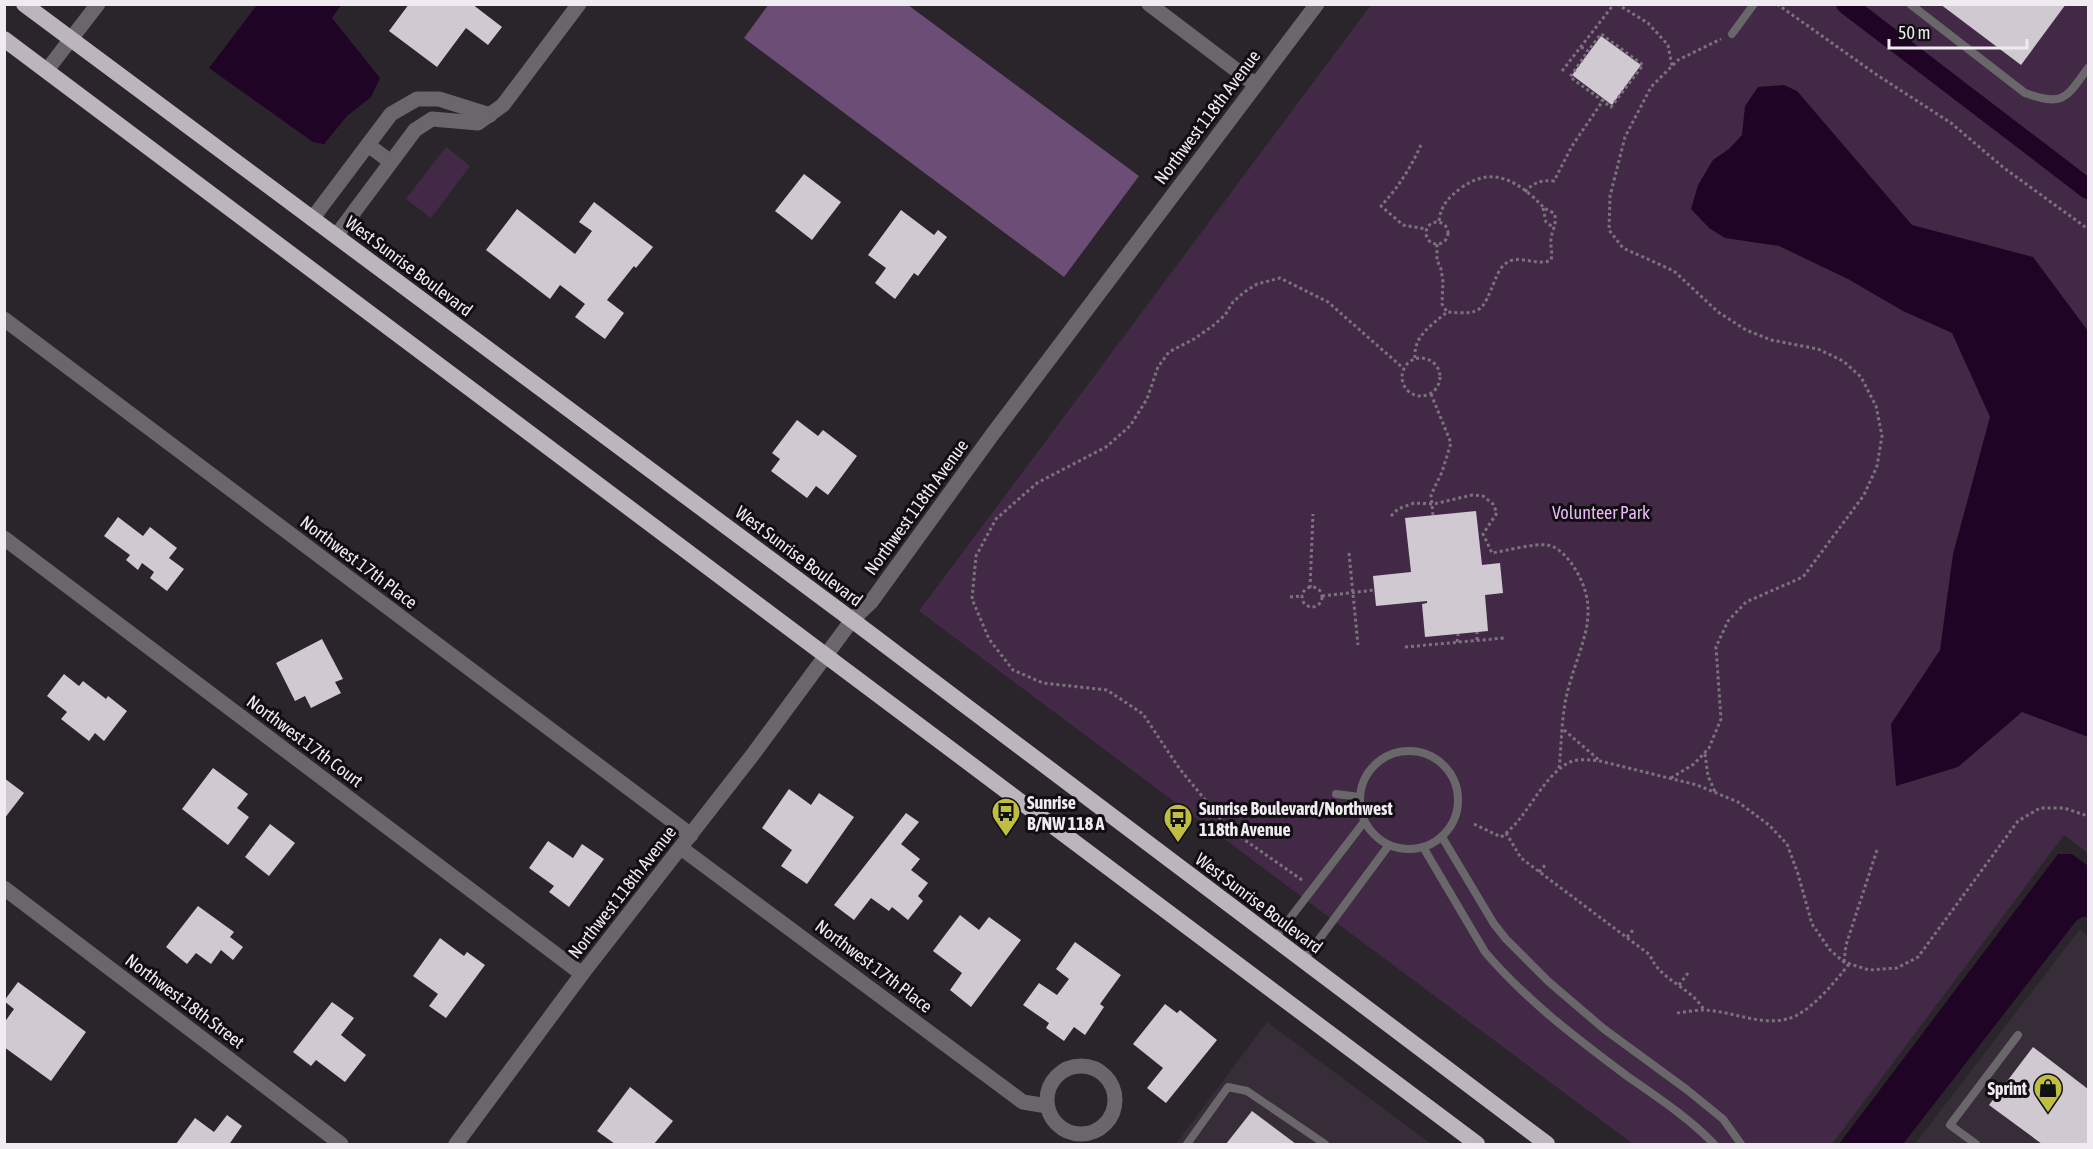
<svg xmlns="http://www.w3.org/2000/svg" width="2093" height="1149" font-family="'Asap Condensed',sans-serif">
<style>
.built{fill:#372d39}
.green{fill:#422a47}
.forest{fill:#6c4d75}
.water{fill:#1f0426}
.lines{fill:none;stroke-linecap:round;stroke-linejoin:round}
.canal{stroke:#1f0426;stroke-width:20}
.building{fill:#d0c9d2}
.path{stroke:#79747a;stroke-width:3;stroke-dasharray:3 3;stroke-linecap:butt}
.service{stroke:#6a676b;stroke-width:8}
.minor{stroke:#6a676b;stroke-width:15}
.trunk{stroke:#bcb5be;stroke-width:16}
.labels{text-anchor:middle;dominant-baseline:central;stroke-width:6;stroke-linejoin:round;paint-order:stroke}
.street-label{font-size:18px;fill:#efebf0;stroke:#110e11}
.park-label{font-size:18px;fill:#ebb8f9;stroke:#110e11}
.poi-label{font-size:18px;font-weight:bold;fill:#efebf0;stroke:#110e11;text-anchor:start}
</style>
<rect width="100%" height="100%" fill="#2a242b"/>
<g class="built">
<path d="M2080,929L2088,936V1144H1915Z"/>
<path d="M1267,1022L1431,1144H1176Z"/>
</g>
<g class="green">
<path d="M1371,5H2088V853L2064,835L1832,1144H1633L919,611Z"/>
<path d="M446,147L470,166L431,218L406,199Z"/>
</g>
<path class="forest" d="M769,4L908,5L1139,176L1064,277L744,38Z"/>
<g class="water">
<path d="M257,5H341L332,18L380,78L371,97L347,116L324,144L313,142L209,68Z"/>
<path d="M1784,85L1797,91L1912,225L2033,257L2088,331V737L2022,712L1958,767L1896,786L1891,724L1940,650L1953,554L1990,417L1952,333L1903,311L1848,279L1779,246L1725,238L1709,228L1691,209L1698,185L1713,160L1729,149L1742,135L1745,106L1758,87Z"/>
<path d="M2058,854H2072L2088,866V917H2082L2076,921L1903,1144H1839Z"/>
</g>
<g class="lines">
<path class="canal" d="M1846,4L2088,189"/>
</g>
<g class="building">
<path d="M409,4H472L502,27L488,45L466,28L437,67L389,31Z"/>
<path d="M1940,4H2066L2021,65Z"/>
<path d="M1601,36L1641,65L1612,105L1572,75Z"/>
<path d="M804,174L841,202L812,240L775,211Z"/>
<path d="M594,202L653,247L636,268L634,266L607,300L624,313L605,339L575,317L585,304L560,285L550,299L486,250L517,209L575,254L592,231L579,222Z"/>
<path d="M901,210L934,235L938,230L947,237L918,276L914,273L895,299L875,283L886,268L868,255Z"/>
<path d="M797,420L818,436L823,430L857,456L828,495L816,486L807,498L771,471L780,459L772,453Z"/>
<path d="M1476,511L1482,565L1500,563L1503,593L1485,595L1488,631L1425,637L1422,604L1427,603V601L1376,606L1373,576L1411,572L1405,518Z"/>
<path d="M118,517L143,536L150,527L177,548L169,558L184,569L167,591L150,578L154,572L142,563L138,570L126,560L130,555L104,536Z"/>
<path d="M322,639L343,679L335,682L341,693L311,708L305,696L295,701L276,663Z"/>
<path d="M64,674L79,686L83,681L106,699L108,696L127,711L104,741L95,733L89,741L61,719L67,712L47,696Z"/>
<path d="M213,768L248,794L237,808L249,817L228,845L182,809Z"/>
<path d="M4,778L24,793L4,819Z"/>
<path d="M789,789L811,805L819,793L854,817L807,884L781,866L792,850L762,828Z"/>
<path d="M906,813L919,822L901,844L920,859L911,870L928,883L918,896L923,901L908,920L892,907L889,911L871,898L854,920L834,905Z"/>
<path d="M270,824L295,843L269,876L245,857Z"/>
<path d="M548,841L573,858L582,844L604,859L569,907L549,892L554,886L529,868Z"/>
<path d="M198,906L234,932L230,937L243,947L233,960L221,950L211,964L196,953L187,964L166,947Z"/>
<path d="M960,915L979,930L989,917L1021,940L971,1007L950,990L962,973L933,951Z"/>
<path d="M440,938L464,956L467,952L485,965L446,1018L429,1006L438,994L413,976Z"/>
<path d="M1075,942L1121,975L1100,1004L1104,1007L1085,1035L1074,1027L1064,1041L1046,1028L1049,1023L1023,1005L1039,983L1057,995L1069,979L1056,969Z"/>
<path d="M18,982L86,1032L51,1081L4,1047V1023L14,1009L4,1001Z"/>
<path d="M332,1002L354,1018L341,1035L366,1055L345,1082L316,1060L311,1066L293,1052Z"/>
<path d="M1165,1004L1177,1013L1180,1010L1217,1040L1166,1103L1147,1088L1163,1068L1133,1044Z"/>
<path d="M2033,1047L2088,1089V1144H2042L1989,1105Z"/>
<path d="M630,1087L673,1121L654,1144H615L597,1131Z"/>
<path d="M1252,1111L1296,1144H1226Z"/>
<path d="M227,1115L242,1126L230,1143L233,1144H176L195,1118L214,1132Z"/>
</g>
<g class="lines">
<g class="path">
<path d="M1617,4L1648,23L1668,45L1672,66"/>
<path d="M1777,4L1877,75L1951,123L2004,168L2088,229"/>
<path d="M1581,47L1588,51L1570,77L1611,107L1643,65L1601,34L1588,51"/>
<path d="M1562,71L1614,4"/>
<path d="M1421,145C1411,167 1398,188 1381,206L1403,225L1426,229"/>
<path d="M1525,192C1534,182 1541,180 1554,181L1572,146L1604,99"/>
<path d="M1543,208L1546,222L1554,228"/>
<path d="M1439,221C1441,205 1448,198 1461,188C1487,169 1509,176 1532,196C1540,203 1543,209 1554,213C1558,223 1552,229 1551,239C1550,246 1553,252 1551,260C1537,267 1517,253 1505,264C1500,268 1497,275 1495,280C1482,311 1483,315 1447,312"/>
<circle cx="1437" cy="233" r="11"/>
<circle cx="1421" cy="377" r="19"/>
<path d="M1415,358C1413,336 1432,325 1447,312L1442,304L1443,282L1441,269L1437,260V244"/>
<path d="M1431,394L1451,443L1442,472L1431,495L1433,515"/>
<path d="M1391,516L1398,509L1414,503L1434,504L1472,495L1483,496L1493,504L1497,513L1483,534L1492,553C1505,551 1535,543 1547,545C1557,546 1566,556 1572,564C1603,610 1582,639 1569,686C1561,713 1562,742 1559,769"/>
<path d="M1349,553L1358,645"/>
<circle cx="1312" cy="597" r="10"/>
<path d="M1310,588L1313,514"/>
<path d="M1322,596L1375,590"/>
<path d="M1290,597L1303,596"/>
<path d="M1477,640V632"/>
<path d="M1457,642L1458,634"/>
<path d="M1405,647L1504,638"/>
<path d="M1564,730L1599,760"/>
<path d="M1705,754L1708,776L1715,792"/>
<path d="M1671,778L1694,764L1709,748L1721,719L1716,647L1728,621L1746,602L1803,577L1864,495L1877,466L1882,436L1876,406L1861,377L1843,361L1818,349L1771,340L1746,330L1718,312L1674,271L1623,248L1609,230L1610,196L1625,137L1651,87L1678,60L1721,39"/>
<path d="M1474,824L1501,837C1528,818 1540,779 1568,763C1577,758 1591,760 1600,761L1697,785L1738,802L1769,825L1787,844L1798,874L1812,924L1830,950L1844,962L1869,970L1897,968L1918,957L2018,821L2040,808H2064L2088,816"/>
<path d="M1506,833L1521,858L1650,955C1659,980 1691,987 1704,1010"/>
<path d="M1539,872L1546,864"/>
<path d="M1302,880L1229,829L1179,768L1143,714L1107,690L1043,683L1013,670L989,639L972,599L976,556L996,519L1037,483L1106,447L1130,426L1147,399L1158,367L1169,352L1194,339L1214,325L1225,315L1233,302L1243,293L1257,284L1280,278L1328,302L1403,368"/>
<path d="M1627,937L1633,930"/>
<path d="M1844,962L1846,945L1877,850"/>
<path d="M1679,985L1688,973"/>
<path d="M1677,1013C1686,1012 1695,1010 1704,1010C1732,1011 1760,1026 1787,1019C1809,1014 1835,982 1849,964"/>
</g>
<g class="service">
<path d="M1910,4L2025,93C2064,107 2066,98 2088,68"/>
<path d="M1732,34L1754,4"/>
<circle cx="1409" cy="800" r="49"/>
<path d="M1336,794L1360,797"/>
<path d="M1442,837L1494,924L1506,939L1549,982L1604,1029L1686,1089L1723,1119L1741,1144"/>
<path d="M1423,847L1485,952C1526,1000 1576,1038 1627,1076C1657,1097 1689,1118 1714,1144"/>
<path d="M1274,939L1364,822"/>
<path d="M1303,961L1389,845"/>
<path d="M1187,1144L1228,1087L1247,1091L1325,1144"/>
<path d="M1976,1144L1950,1125L2018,1035"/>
</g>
<g class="minor">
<path d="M1149,4L1256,85"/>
<path d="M47,70L98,4"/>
<path d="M368,145L391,162"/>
<path d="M312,219L391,114L417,99H439L490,115"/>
<path d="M336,236L415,130L432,119L478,123L503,105L579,4"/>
<path d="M4,319L691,835"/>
<path d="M4,538L582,974"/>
<path d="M681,848L1023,1102L1047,1106"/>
<path d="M4,888L341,1144"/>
<circle cx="1081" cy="1100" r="34"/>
<path d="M456,1144L582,974L754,753L852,620L871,602L992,435L1317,4"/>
</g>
<g class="trunk">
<path d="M24,4L852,620L1547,1144"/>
<path d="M4,39L1477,1144"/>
</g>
</g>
<defs>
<g id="bus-pin" transform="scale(1.5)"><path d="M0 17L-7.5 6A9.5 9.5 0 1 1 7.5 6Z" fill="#bfbe42" stroke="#110e11"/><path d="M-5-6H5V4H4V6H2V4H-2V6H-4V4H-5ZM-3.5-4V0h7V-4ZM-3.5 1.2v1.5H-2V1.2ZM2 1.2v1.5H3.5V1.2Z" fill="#111"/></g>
<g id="shop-pin" transform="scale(1.5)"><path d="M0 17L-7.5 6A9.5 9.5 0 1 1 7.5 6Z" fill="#bfbe42" stroke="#110e11"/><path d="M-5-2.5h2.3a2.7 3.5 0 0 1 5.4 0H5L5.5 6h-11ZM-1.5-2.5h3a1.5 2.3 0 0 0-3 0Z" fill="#111"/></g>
</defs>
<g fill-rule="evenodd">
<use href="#bus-pin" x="1006" y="812"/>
<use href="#bus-pin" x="1178" y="818"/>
<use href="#shop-pin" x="2048" y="1088"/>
</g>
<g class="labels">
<g class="street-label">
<text transform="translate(1207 117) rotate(-53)">Northwest 118th Avenue</text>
<text transform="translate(409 266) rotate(37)">West Sunrise Boulevard</text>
<text transform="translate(916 507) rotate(-54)">Northwest 118th Avenue</text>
<text transform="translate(799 556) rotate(37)">West Sunrise Boulevard</text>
<text transform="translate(359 562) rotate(37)">Northwest 17th Place</text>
<text transform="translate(305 741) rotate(37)">Northwest 17th Court</text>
<text transform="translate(622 892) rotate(-52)">Northwest 118th Avenue</text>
<text transform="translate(1259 903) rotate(37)">West Sunrise Boulevard</text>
<text transform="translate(874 966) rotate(37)">Northwest 17th Place</text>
<text transform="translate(185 1001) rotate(37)">Northwest 18th Street</text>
</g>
<g class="park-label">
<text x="1601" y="512">Volunteer Park</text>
</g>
<g class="poi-label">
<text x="1027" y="802">Sunrise<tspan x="1027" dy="21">B/NW 118 A</tspan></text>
<text x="1199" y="808">Sunrise Boulevard/Northwest<tspan x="1199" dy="21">118th Avenue</tspan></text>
<text x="2027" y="1088" text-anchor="end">Sprint</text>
</g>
</g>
<rect width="2093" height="1149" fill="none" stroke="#efebf0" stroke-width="12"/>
<path d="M1889 39v9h138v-9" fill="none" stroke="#efebf0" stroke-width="3"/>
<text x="1898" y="39" font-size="18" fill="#efebf0" stroke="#110e11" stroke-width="4.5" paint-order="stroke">50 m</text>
</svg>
